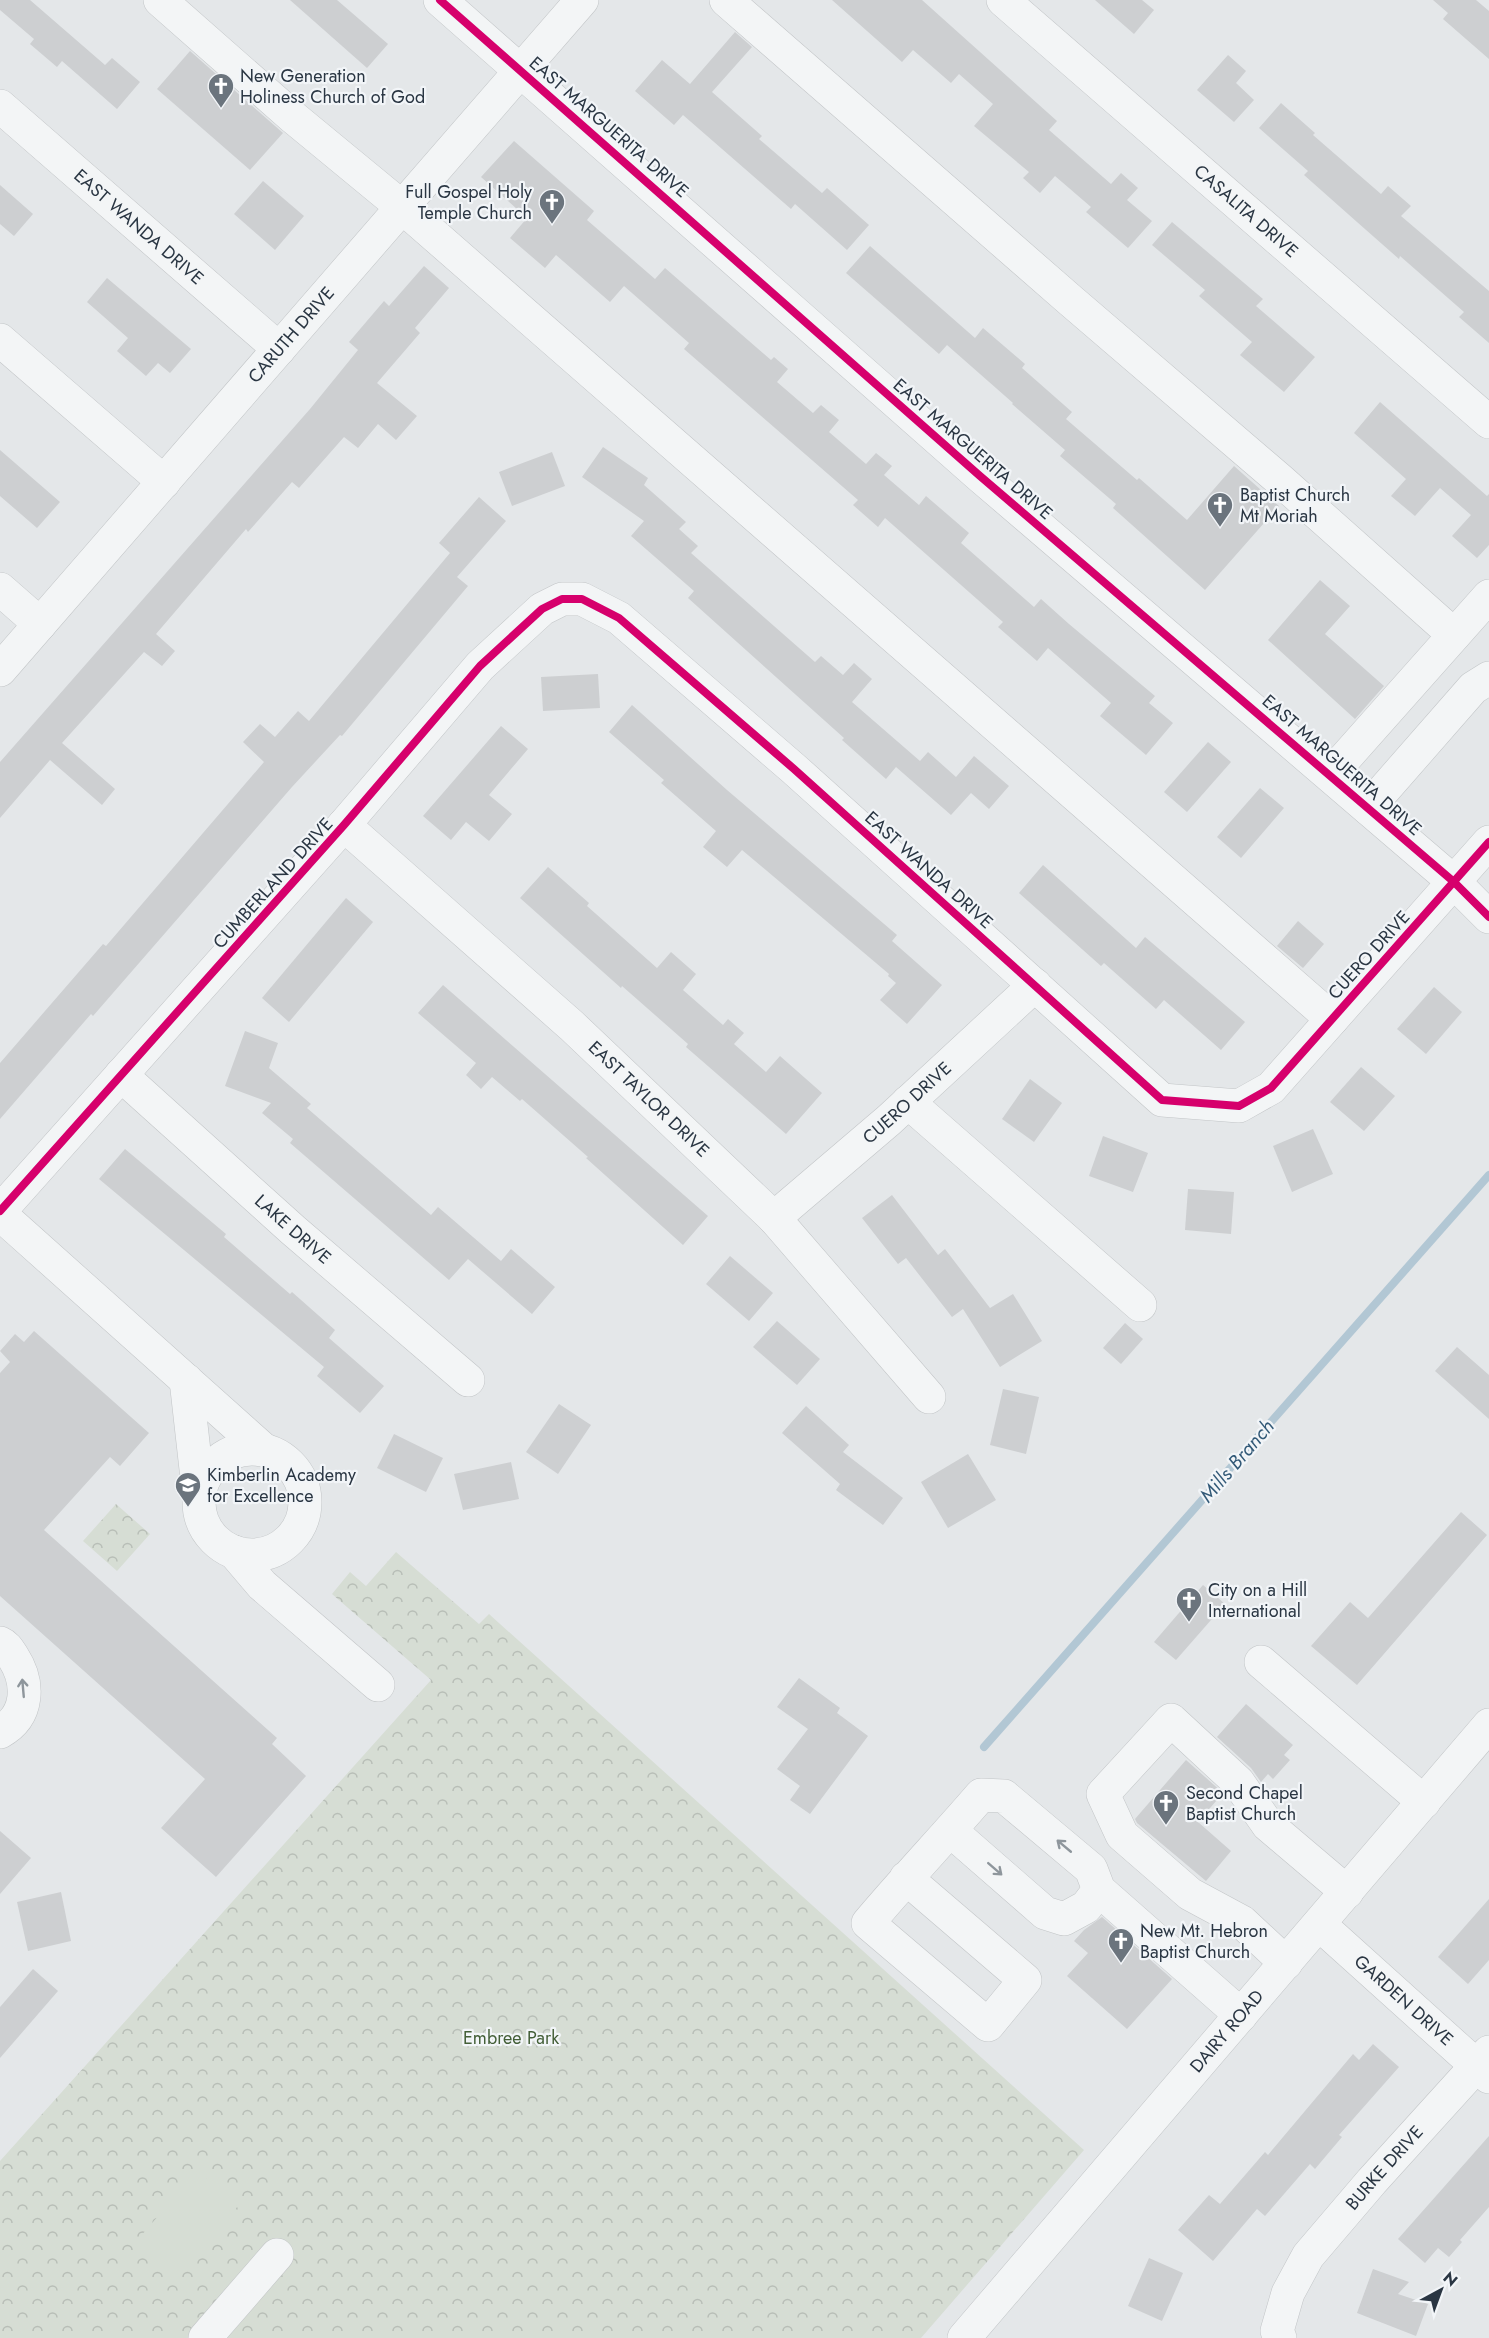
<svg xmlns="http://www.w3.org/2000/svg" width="1489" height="2338" font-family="Jost,sans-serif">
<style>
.forest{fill:url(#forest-crowns)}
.garden{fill:#d6ddd4}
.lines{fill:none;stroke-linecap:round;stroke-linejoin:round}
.stream{stroke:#b2c7d4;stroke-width:8}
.building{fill:#cdcfd1}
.minor-casing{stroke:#c2c5c7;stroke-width:34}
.minor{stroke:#f3f5f6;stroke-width:33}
.cycleway-casing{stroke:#f2f5f8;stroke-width:11}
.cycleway{stroke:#d6006c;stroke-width:8}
.oneway{stroke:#8e969c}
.labels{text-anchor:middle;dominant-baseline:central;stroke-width:4.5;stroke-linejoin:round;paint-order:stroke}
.poi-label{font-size:18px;fill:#2a3643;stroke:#f2f5f8;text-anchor:start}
.street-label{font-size:18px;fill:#2a3643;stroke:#f2f5f8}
.park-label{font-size:18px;fill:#435f37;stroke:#f2f5f8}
.water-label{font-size:20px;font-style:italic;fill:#335a78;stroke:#f2f5f8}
</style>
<defs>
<pattern id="forest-crowns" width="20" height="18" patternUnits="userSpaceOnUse" patternTransform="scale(1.5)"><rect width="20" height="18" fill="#d6ddd4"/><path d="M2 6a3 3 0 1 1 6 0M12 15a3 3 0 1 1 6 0" fill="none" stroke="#b8beb7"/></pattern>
</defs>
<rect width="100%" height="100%" fill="#e4e7e9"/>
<g class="forest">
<path d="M116,1504L150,1534L117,1571L83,1541Z"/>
<path d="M396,1552L479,1624L489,1614L1084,2150L921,2338H0V2161L431,1680L332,1594L350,1572L366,1586Z"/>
</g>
<path class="garden" d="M198,2170L238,2206L174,2281L133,2245Z"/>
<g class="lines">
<path class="stream" d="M984,1747L1489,1175"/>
</g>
<g class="building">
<path d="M0,0H30L105,65L112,58L140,82L117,109L62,61L57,67L30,44L34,39L0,10Z"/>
<path d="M290,0H337L388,44L367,68Z"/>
<path d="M832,0H922L1057,121L1049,130L1111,184L1121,173L1138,188L1127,200L1152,221L1128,248L1086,212L1091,207L1055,176L1040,193L1023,178L1029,172L974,126L993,104L959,74L951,83L913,50L902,62Z"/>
<path d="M1095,0H1142L1154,10L1134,34Z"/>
<path d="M1433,0H1476L1489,11V59L1443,19L1448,13Z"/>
<path d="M735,32L752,47L712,92L762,136L759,139L822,193L827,188L869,225L847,250L795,204L791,209L683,115L674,125L635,91L662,60L690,84Z"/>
<path d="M190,51L283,133L250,170L157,89Z"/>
<path d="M1228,55L1246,71L1236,83L1254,100L1234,122L1197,90Z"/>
<path d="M1281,103L1315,133L1313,135L1381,194L1388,186L1411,206L1401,216L1489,291V343L1459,317L1464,312L1400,256L1399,259L1357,222L1304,175L1308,171L1259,128Z"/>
<path d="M514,141L594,211L587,220L655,279L665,268L771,360L774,357L788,369L777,382L813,413L821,405L839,420L829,432L866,464L876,453L892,466L884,475L919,505L926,496L969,533L961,543L1034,607L1041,599L1069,624L1155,696L1149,703L1173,723L1146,755L1100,716L1111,703L1048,648L1037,661L998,627L1003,622L885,518L878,527L853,505L858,500L684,349L689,343L624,286L610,302L556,255L545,268L510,238L527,218L481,177Z"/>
<path d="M263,181L304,216L275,250L234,214Z"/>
<path d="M0,185L33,214L14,236L0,224Z"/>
<path d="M1172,222L1263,299L1256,306L1315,357L1284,392L1240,355L1252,342L1199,296L1205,290L1152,245Z"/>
<path d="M870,246L975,338L983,328L1025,364L1022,368L1072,412L1066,419L1137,480L1139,478L1187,520L1234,466L1279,506L1205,590L1113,508L1116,504L1060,456L1065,450L1012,404L1013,403L947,345L939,354L846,273Z"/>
<path d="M424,266L449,288L415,328L420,333L377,383L417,416L396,440L378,424L358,448L344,437L299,488L292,482L248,532L246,529L156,634L175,651L162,666L144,652L62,743L115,789L102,805L50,760L0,818V762L310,409L358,350L349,342L384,301L389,306Z"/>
<path d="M107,278L191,349L170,373L158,363L146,376L117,351L128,338L87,302Z"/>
<path d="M1380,402L1487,496L1489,494V545L1477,558L1452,536L1471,515L1440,488L1415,516L1391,496L1406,479L1354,433Z"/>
<path d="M603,447L648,478L644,485L686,522L679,529L698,546L691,553L815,662L821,656L843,675L854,663L872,679L852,702L920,761L928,752L956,777L974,756L1009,786L989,809L971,793L951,815L896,767L886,779L842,740L844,738L688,598L694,591L631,536L644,521L582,477Z"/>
<path d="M0,450L60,502L37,528L0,496Z"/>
<path d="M552,452L565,486L512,506L499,472Z"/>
<path d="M479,497L506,521L457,577L468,586L342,736L340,735L292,787L93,1016L91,1014L0,1119V1063L103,944L106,946L264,762L243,742L260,724L275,737L298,711L309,721L450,553L439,543Z"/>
<path d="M1320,580L1350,606L1325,634L1384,686L1355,719L1268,640Z"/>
<path d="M598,674L600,708L543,711L541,677Z"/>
<path d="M632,705L727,790L897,935L892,941L942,985L907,1024L880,1000L896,983L888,976L889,974L742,850L727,867L703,847L716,831L661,783L664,780L609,732Z"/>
<path d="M501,726L528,749L489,795L512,814L489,841L466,822L451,840L423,816Z"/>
<path d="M1208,742L1231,762L1187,812L1164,792Z"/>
<path d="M1260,788L1284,808L1241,858L1217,837Z"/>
<path d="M1043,865L1136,948L1145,937L1245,1022L1221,1050L1164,1000L1156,1009L1104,963L1101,966L1019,893Z"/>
<path d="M548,867L589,903L587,906L657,968L671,952L696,974L683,990L723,1025L728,1019L744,1033L734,1044L766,1072L780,1056L822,1093L786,1134L686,1047L688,1044L622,986L621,988L520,898Z"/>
<path d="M346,898L373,922L289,1022L262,998Z"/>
<path d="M1298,921L1324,944L1303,968L1277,946Z"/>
<path d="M443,985L708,1216L683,1245L586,1158L588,1157L522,1099L520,1101L492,1077L481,1089L466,1075L476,1063L418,1013Z"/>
<path d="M1434,987L1462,1012L1426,1054L1397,1029Z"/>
<path d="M245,1031L278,1043L269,1068L311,1104L307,1108L431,1215L438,1207L501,1261L511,1249L555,1287L532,1314L468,1259L449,1280L290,1143L293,1139L262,1113L271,1103L225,1086Z"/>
<path d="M1361,1067L1395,1096L1364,1131L1330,1102Z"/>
<path d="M1030,1079L1062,1103L1034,1142L1002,1119Z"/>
<path d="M1313,1129L1333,1174L1292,1192L1273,1146Z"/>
<path d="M1103,1136L1148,1153L1133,1192L1089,1176Z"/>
<path d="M125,1149L226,1234L224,1237L290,1294L292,1292L335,1330L329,1338L384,1386L360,1413L317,1376L324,1367L99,1179Z"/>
<path d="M1188,1189L1234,1192L1231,1234L1185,1230Z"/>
<path d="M892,1195L938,1255L945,1249L990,1308L1013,1294L1042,1341L1000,1367L963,1309L952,1317L906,1258L898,1264L862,1218Z"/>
<path d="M730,1256L773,1293L749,1321L706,1284Z"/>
<path d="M777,1321L820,1359L797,1385L753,1347Z"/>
<path d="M1125,1323L1143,1339L1121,1364L1103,1348Z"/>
<path d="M34,1331L149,1433L120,1466L110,1457L44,1530L277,1738L272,1744L306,1776L216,1877L161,1828L205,1779L0,1596V1373L10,1362L0,1351L15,1334L24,1342Z"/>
<path d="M1457,1347L1489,1375V1419L1435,1371Z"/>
<path d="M1003,1389L1039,1397L1026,1454L990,1445Z"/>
<path d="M559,1404L591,1425L558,1474L526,1452Z"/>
<path d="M806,1406L849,1445L843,1452L903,1498L883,1525L836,1490L840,1484L782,1433Z"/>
<path d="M394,1434L443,1458L426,1492L377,1468Z"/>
<path d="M968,1454L996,1500L948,1528L921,1482Z"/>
<path d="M511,1462L519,1499L463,1510L454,1474Z"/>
<path d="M1461,1512L1487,1535L1357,1685L1311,1646L1350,1602L1368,1618Z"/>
<path d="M1203,1585L1225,1604L1176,1660L1154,1642Z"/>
<path d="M799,1678L840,1708L837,1713L868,1736L810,1814L790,1800L800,1786L777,1769L808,1729L777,1707Z"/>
<path d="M1246,1704L1293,1745L1284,1755L1290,1760L1273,1779L1268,1774L1261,1782L1251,1768L1217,1737Z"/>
<path d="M1186,1760L1223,1793L1198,1822L1231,1851L1206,1881L1137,1823L1135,1819Z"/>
<path d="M0,1831L31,1858L0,1894Z"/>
<path d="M61,1892L71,1941L28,1951L17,1902Z"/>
<path d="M1489,1899V1960L1468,1984L1438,1957Z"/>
<path d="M1102,1917L1172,1979L1127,2029L1067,1976L1088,1953L1074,1941L1084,1930Z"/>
<path d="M33,1969L58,1991L0,2058V2007Z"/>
<path d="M1373,2044L1399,2067L1339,2135L1342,2137L1315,2169L1310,2164L1265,2216L1257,2209L1213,2261L1178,2230L1209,2195L1220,2204L1265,2152L1268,2155L1353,2054L1359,2060Z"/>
<path d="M1489,2136V2207L1460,2240L1462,2242L1449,2257L1438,2248L1425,2263L1398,2239Z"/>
<path d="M1149,2258L1183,2273L1162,2321L1128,2306Z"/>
<path d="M1373,2269L1409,2282L1398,2294L1428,2304L1416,2336L1357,2313Z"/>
</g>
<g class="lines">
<g class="minor-casing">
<g id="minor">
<path d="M160,0L294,118L402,207L1332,1019"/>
<path d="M440,0L980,476L1454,882L1489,917"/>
<path d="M726,0L1070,300L1280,480L1454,635"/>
<path id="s1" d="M1003,0L1489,422"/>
<path id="s2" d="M0,106L279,349"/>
<path d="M0,340L164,482"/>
<path d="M0,589L40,624"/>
<path id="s3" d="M0,670L582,0"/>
<path d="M1330,775L1489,596"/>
<path d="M1368,808L1473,688L1489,678"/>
<path id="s4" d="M344,825L572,1026L774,1218L929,1397"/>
<path id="s5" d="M121,1075L293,1230L468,1380"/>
<path d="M908,1102L1140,1305"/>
<path d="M0,1211L344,825L480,666L542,609L562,599H582L619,618L794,769L1162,1100L1239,1106L1271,1088L1489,842"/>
<path d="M0,1214L264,1450"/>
<path id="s6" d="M774,1218L889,1120L1035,985"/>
<path d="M186,1380L199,1496"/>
<circle cx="252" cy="1502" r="53"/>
<path d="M234,1552L262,1585L378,1685"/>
<path d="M0,1643C7,1646 9,1651 13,1657C30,1683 29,1716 0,1732"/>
<path d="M1261,1662L1424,1802"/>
<path d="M951,1831L1045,1913L1064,1919L1086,1907L1099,1890"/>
<path d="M906,1878L1025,1980L988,2025L868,1923C905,1879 944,1838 981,1795L1004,1796L1091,1869L1099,1890L1241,2015"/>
<path id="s7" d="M1319,1924L1489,2077"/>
<path d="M1286,1963L1242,1922L1190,1894L1122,1835L1103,1794L1171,1720L1238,1782L1268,1825L1347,1892"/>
<path d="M205,2338L277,2255"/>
<path id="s8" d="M964,2338L1489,1725"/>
<path id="s9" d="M1280,2338L1277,2331L1288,2293L1308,2256L1372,2181L1489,2052"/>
</g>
</g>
<use href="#minor" class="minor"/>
<g class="cycleway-casing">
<g id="cycleway">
<path d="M440,0L980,476L1454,882L1489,917"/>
<path d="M0,1211L344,825L480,666L542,609L562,599H582L619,618L794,769L1162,1100L1239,1106L1271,1088L1489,842"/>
</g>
</g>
<use href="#cycleway" class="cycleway"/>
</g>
<defs><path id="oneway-shaft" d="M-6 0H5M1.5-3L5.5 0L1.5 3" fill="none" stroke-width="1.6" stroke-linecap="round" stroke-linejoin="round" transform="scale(1.5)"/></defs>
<g class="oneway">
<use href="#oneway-shaft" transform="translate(23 1688) rotate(-95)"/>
<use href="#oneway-shaft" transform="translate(1064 1846) rotate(-140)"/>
<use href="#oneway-shaft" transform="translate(995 1869) rotate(41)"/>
</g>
<defs>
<g id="church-pin" transform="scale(1.35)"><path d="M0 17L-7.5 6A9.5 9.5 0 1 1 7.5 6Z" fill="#6b747d" stroke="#f2f5f8"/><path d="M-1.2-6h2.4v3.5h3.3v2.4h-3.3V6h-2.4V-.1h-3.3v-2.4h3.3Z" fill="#fff"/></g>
<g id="school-pin" transform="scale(1.35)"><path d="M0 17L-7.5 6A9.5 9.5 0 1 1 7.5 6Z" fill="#6b747d" stroke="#f2f5f8"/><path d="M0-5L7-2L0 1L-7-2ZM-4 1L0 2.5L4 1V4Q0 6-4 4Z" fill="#fff"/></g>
</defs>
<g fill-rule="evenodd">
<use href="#church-pin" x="221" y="86"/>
<use href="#church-pin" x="552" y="202"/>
<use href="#church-pin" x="1220" y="505"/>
<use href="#school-pin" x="188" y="1485"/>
<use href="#church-pin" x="1189" y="1600"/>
<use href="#church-pin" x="1166" y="1803"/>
<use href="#church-pin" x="1121" y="1941"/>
</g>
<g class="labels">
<g class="poi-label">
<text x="240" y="76">New Generation<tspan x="240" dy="21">Holiness Church of God</tspan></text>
<text x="532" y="192" text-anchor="end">Full Gospel Holy<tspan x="532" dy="21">Temple Church</tspan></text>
<text x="1240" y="495">Baptist Church<tspan x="1240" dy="21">Mt Moriah</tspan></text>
<text x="207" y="1475">Kimberlin Academy<tspan x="207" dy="21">for Excellence</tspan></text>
<text x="1208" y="1590">City on a Hill<tspan x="1208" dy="21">International</tspan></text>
<text x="1186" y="1793">Second Chapel<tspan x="1186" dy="21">Baptist Church</tspan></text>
<text x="1140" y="1931">New Mt. Hebron<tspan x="1140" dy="21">Baptist Church</tspan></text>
</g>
<g class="street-label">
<text transform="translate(609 127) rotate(41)">EAST MARGUERITA DRIVE</text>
<text stroke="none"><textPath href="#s1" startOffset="322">CASALITA DRIVE</textPath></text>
<text stroke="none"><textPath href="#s2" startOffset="184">EAST WANDA DRIVE</textPath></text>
<text stroke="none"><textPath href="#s3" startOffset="444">CARUTH DRIVE</textPath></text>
<text transform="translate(973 449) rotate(41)">EAST MARGUERITA DRIVE</text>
<text transform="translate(1342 765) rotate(41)">EAST MARGUERITA DRIVE</text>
<text transform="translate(929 870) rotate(42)">EAST WANDA DRIVE</text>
<text transform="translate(273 883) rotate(-48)">CUMBERLAND DRIVE</text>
<text transform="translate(1369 955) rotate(-48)">CUERO DRIVE</text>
<text stroke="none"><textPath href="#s4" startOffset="410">EAST TAYLOR DRIVE</textPath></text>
<text stroke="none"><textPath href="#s6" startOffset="176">CUERO DRIVE</textPath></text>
<text stroke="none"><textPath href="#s5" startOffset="231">LAKE DRIVE</textPath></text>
<text stroke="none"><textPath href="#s7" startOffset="114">GARDEN DRIVE</textPath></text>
<text stroke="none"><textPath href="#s8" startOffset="404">DAIRY ROAD</textPath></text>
<text stroke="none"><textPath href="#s9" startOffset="206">BURKE DRIVE</textPath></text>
</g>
<g class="park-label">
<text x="511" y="2038">Embree Park</text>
</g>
<g class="water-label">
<text transform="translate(1237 1461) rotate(-49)">Mills Branch</text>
</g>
</g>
<g transform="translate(1441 2290) rotate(41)" stroke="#f2f5f8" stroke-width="4.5" paint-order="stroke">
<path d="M0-4.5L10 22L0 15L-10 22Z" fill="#2a3643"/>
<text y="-9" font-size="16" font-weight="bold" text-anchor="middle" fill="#2a3643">N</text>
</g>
</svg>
